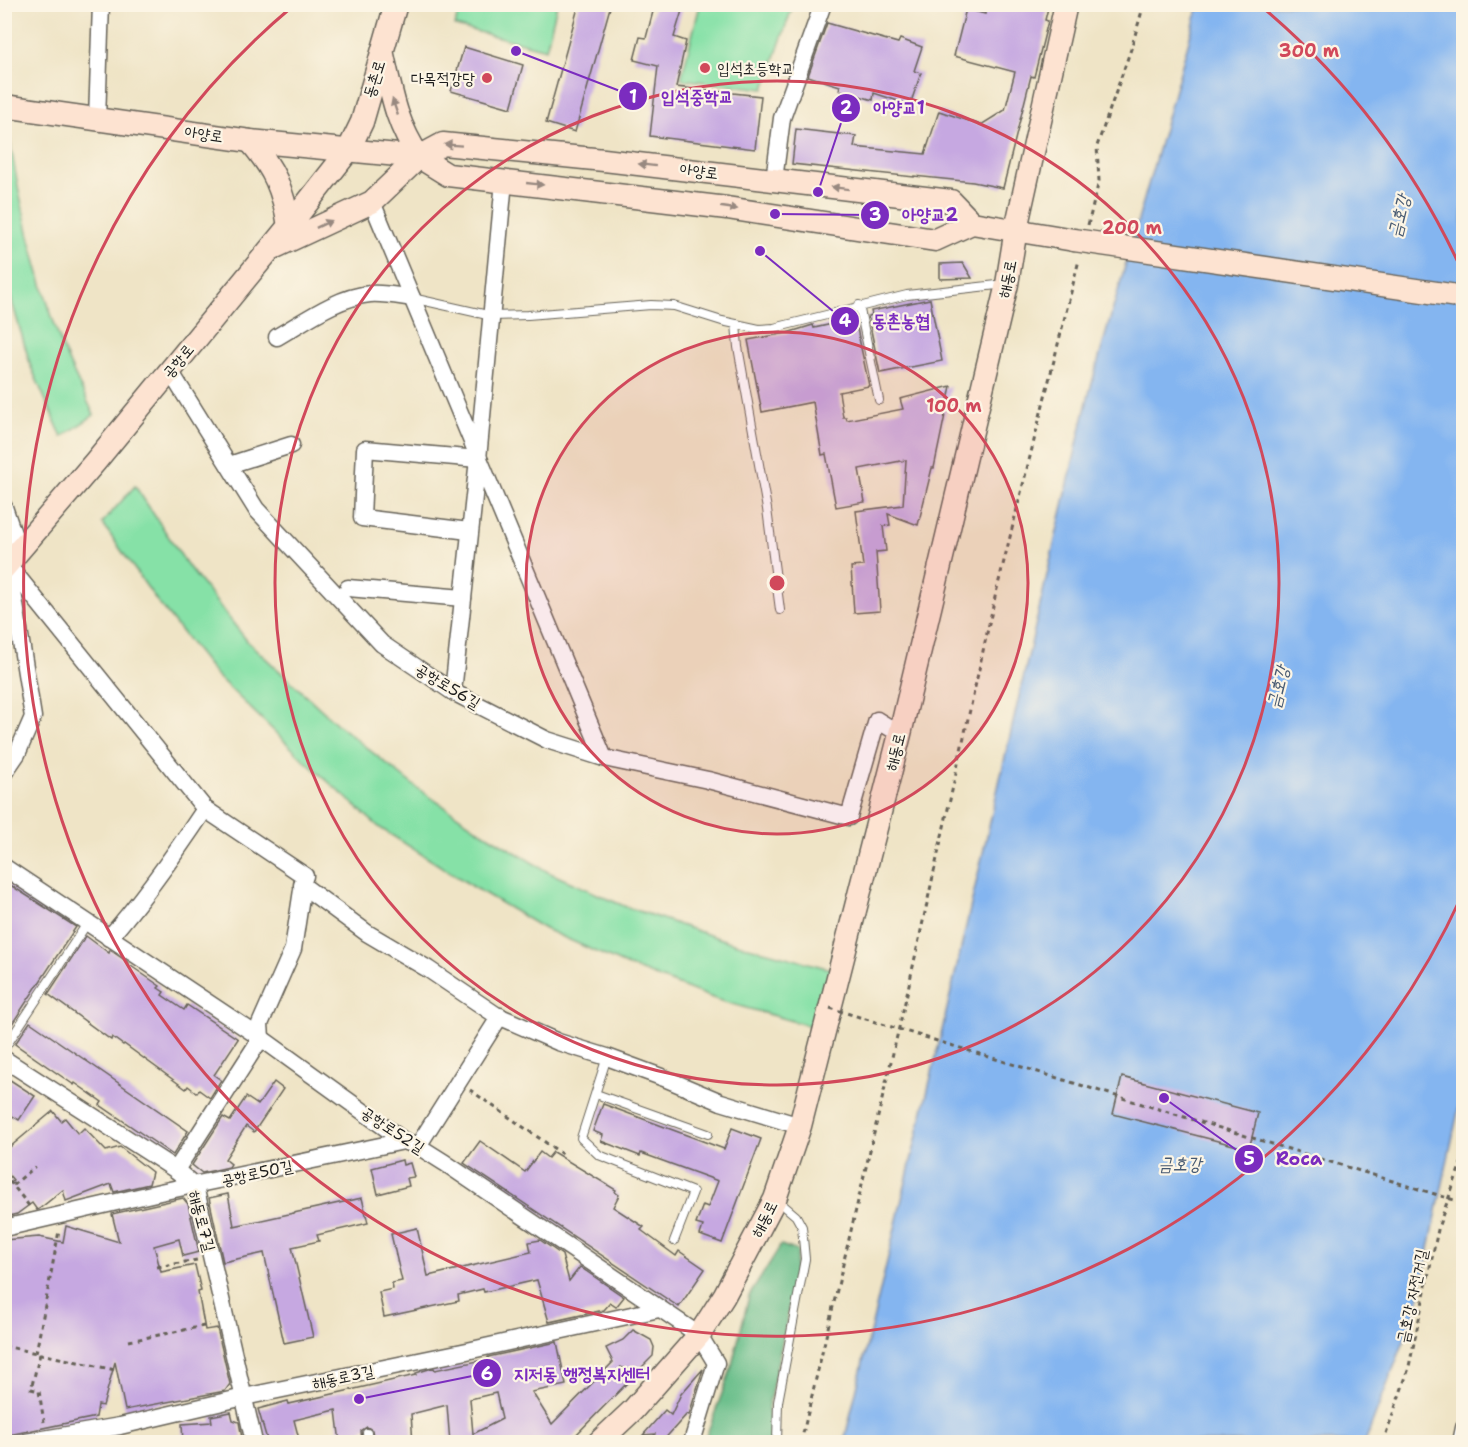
<svg xmlns="http://www.w3.org/2000/svg" width="1468" height="1447" font-family="'Shantell Sans','Poor Story',sans-serif">
<style>
.green{fill:#86e1a7;stroke:#517e62;stroke-width:1.5}
.forest{fill:#6cbf8c;stroke:#446e54;stroke-width:1.5}
.water{fill:#84b5f0;stroke:#506886;stroke-width:1.5}
.building{fill:#c6a8e1;fill-rule:evenodd}
.lines{fill:none;stroke-linecap:round;stroke-linejoin:round}
.lane-casing{stroke:#666258;stroke-width:10}
.street-casing{stroke:#666258;stroke-width:19}
.secondary-casing{stroke:#666258;stroke-width:25}
.path{stroke:#666258;stroke-width:3;stroke-dasharray:4.5 4.5;stroke-linecap:butt}
.lane{stroke:#fff;stroke-width:8}
.street{stroke:#fff;stroke-width:16}
.secondary{stroke:#fde3d1;stroke-width:22}
.secondary-bridge-casing{stroke:#666258;stroke-width:25;stroke-linecap:butt}
.path-bridge{stroke:#666258;stroke-width:3;stroke-dasharray:4.5 4.5;stroke-linecap:butt}
.secondary-bridge{stroke:#fde3d1;stroke-width:22}
.oneway{fill:#988980}
.ring{fill:none;stroke:#d1495b;stroke-width:3}
.poi-dot{fill:#d1495b;stroke:#fcf5e5;stroke-width:2}
.labels{text-anchor:middle;dominant-baseline:central;stroke-width:4.5;stroke-linejoin:round;paint-order:stroke}
.poi-label{font-size:16px;fill:#1c1c1c;stroke:#fcf5e5;text-anchor:start}
.street-label{font-size:16px;fill:#1c1c1c;stroke:#fcf5e5}
.water-label{font-size:18px;font-style:italic;fill:#465971;stroke:#fcf5e5}
.centre{fill:#d1495b;stroke:#fcf5e5;stroke-width:3}
.ring-label{font-size:18px;text-anchor:middle;font-weight:bold;fill:#d1495b;stroke:#fcf5e5;stroke-width:4.5;stroke-linejoin:round;paint-order:stroke}
.leader{fill:none;stroke:#7b2cbf;stroke-width:2}
.callout-dot{fill:#7b2cbf;stroke:#fcf5e5;stroke-width:2}
.mark-label{font-size:18px;text-anchor:middle;font-weight:bold;fill:#fff}
.callout-label{font-size:18px;text-anchor:middle;font-weight:bold;fill:#7b2cbf;stroke:#fcf5e5;stroke-width:4.5;stroke-linejoin:round;paint-order:stroke}
</style>
<rect width="100%" height="100%" fill="#fcf5e5"/>
<filter id="ink" filterUnits="userSpaceOnUse"><feTurbulence type="fractalNoise" baseFrequency=".0167" numOctaves="2"/><feDisplacementMap in="SourceGraphic" scale="12" xChannelSelector="R" yChannelSelector="G"/><feConvolveMatrix kernelMatrix="1 2 1 2 8 2 1 2 1" color-interpolation-filters="sRGB"/></filter>
<filter id="wash" filterUnits="userSpaceOnUse"><feTurbulence type="fractalNoise" baseFrequency=".008" numOctaves="4" result="noise"/><feDisplacementMap in="SourceGraphic" scale="24" xChannelSelector="R" yChannelSelector="G"/><feGaussianBlur stdDeviation="1.35" result="paint"/><feColorMatrix in="noise" values="0 0 0 0 0 0 0 0 0 0 0 0 0 0 0 0 0 1.4 0 .05"/><feComposite in="paint" operator="in"/></filter>
<g filter="url(#wash)">
<rect width="100%" height="100%" fill="#efe4c6"/>
<g class="green">
<path d="M460,5V4L557,5L546,49L455,26Z"/>
<path d="M700,5H793L764,89L681,79Z"/>
<path d="M4,101C15,184 33,265 61,343C70,368 83,391 94,415L62,437L31,367L5,278Z"/>
<path d="M135,486L188,566L248,642L337,724L417,788L482,832L548,872L624,906L730,942L838,971L824,1030L718,1000L628,966L545,929L472,886L380,828L304,760L215,674L157,601L102,523Z"/>
</g>
<path class="forest" d="M781,1245L798,1251L786,1324L768,1407L771,1437L770,1442H704L731,1369L749,1296Z"/>
<path class="water" d="M1199,5H1463V1088L1416,1310L1365,1442H844L941,1035L1088,397Z"/>
<g id="blocks">
<g class="building">
<path d="M579,4H611L575,132L546,123Z"/>
<path d="M655,4H684L674,37L686,41L676,87L761,96L755,149L650,136L658,66L634,60L640,37L646,38Z"/>
<path d="M986,4H1049L1045,20L1048,21L1034,77L1031,76L1003,188L973,182L914,176V177L792,164L796,129L856,136L854,147L925,154L939,111L981,125L1005,110L1015,72L954,56L966,9L985,14Z"/>
<path d="M827,23L898,43L900,39L922,47L914,71L921,73L910,105L874,93L873,100L839,90L840,86L808,76Z"/>
<path d="M464,47L523,65L511,108L451,91Z"/>
<path d="M963,263L972,278L940,279V264Z"/>
<path d="M930,299L942,361L880,373L868,316L872,315L871,311Z"/>
<path d="M855,319L869,386L839,392L843,417H846L847,420L903,409L900,399L951,386L934,468H932L918,525L888,514L890,525L883,526L886,551L876,552L880,611L854,613L851,567L863,566L856,511L903,505L906,460L859,469L865,502L836,507L826,454L822,455L813,402L762,412L748,340L787,333L813,325L814,328Z"/>
<path d="M4,881L76,927L4,1036Z"/>
<path d="M86,936L109,953L110,950L129,963L128,964L160,986L158,988L164,992L162,995L184,1010L187,1005L238,1039L214,1075L221,1080L210,1098L199,1090L197,1093L188,1086L186,1089L124,1044L123,1045L112,1037L111,1040L48,994Z"/>
<path d="M30,1022L188,1131L173,1155L100,1105L102,1102L75,1083L74,1085L15,1044Z"/>
<path d="M4,1076L35,1096L19,1120L4,1111Z"/>
<path d="M1122,1077L1258,1113L1249,1149L1113,1114Z"/>
<path d="M274,1082L283,1089L254,1132L246,1126L225,1159L231,1164L229,1167L202,1173L192,1165L223,1117L230,1121L246,1097L258,1105Z"/>
<path d="M603,1104L724,1149L732,1128L761,1139L722,1243L700,1235L703,1226L696,1224L703,1205L708,1207L718,1181L641,1153L640,1156L601,1141L603,1135L593,1131Z"/>
<path d="M53,1111L61,1121L65,1118L78,1134L84,1128L106,1151L120,1147L152,1172L149,1184L114,1192L111,1184L66,1201L63,1190L39,1209L37,1210L32,1203L17,1214L4,1217V1187L13,1180L4,1169V1152Z"/>
<path d="M480,1141L525,1172L540,1152L548,1158L553,1152L616,1190L615,1192L619,1195L613,1207L644,1227L641,1230L676,1256L679,1251L705,1269L679,1307L464,1163Z"/>
<path d="M402,1160L403,1165L410,1163L414,1177L407,1178L409,1186L378,1194L372,1168Z"/>
<path d="M228,1194L234,1226L362,1198L368,1223L317,1235L319,1241L292,1247L313,1337L284,1343L264,1253L223,1262L209,1198Z"/>
<path d="M183,1198L188,1204L199,1252L183,1256L179,1239L154,1246L161,1272L195,1265L201,1291L198,1292L205,1330L217,1328L230,1384L225,1391L125,1410L115,1362L103,1406L98,1405L96,1417L4,1436V1240L39,1237L63,1242L66,1226L119,1242L112,1214Z"/>
<path d="M417,1228L428,1276L531,1252L529,1242L540,1240L562,1255L569,1281L580,1267L624,1297L616,1307L610,1303L604,1310L549,1322L537,1280L484,1292L483,1289L458,1295L459,1301L384,1317L379,1292L393,1289L392,1283L402,1281L391,1234Z"/>
<path d="M633,1330L651,1340L654,1347L653,1356L637,1372L620,1367L632,1378L568,1443H450L447,1405L411,1414L413,1443H374L372,1430L367,1427L361,1431L362,1443H340L336,1410L294,1420L300,1443H268L258,1409L288,1401L289,1404L416,1375V1373L429,1369L434,1368L435,1370L488,1359V1357L557,1342L566,1385L532,1392L552,1424L613,1362L606,1348L623,1340ZM496,1393L502,1419L473,1434L470,1399Z"/>
<path d="M703,1369L689,1415L687,1414L661,1443H652L655,1434L643,1435L665,1410L671,1415L681,1394Z"/>
<path d="M231,1412L233,1420L239,1422L242,1438L223,1443H183L182,1424L212,1422L211,1416Z"/>
</g>
</g>
</g>
<g filter="url(#ink)">
<use href="#blocks" fill-opacity="0" stroke="#666258" stroke-width="1.5"/>
<g class="lines">
<g class="lane-casing">
<g id="lane">
<path d="M412,298L492,316L528,315L651,305L674,306L722,321L759,329L774,328L907,295L1006,284"/>
<path d="M859,305L879,400"/>
<path d="M736,324L738,347L767,509L780,610"/>
<path d="M4,1049L88,922"/>
<path d="M607,1057L581,1138L599,1155L693,1192L674,1241"/>
<path d="M596,1094L708,1134"/>
<path d="M776,1199L796,1216L802,1227L805,1259L778,1402L777,1442"/>
<path d="M367,1433L368,1442"/>
</g>
</g>
<g class="street-casing">
<g id="street">
<path d="M97,119L101,4"/>
<path d="M774,180L782,118L823,4"/>
<path d="M372,202L604,758"/>
<path d="M277,337C305,321 337,297 370,294C384,293 398,296 412,298"/>
<path d="M170,371L256,509L382,644L453,692L547,740L604,758L708,780L849,817L877,720L900,734"/>
<path d="M229,465L291,445"/>
<path d="M4,507L19,551"/>
<path d="M469,531L362,518L365,449L478,459"/>
<path d="M9,566L205,809L305,876"/>
<path d="M348,588L463,598"/>
<path d="M453,692L478,459L504,181"/>
<path d="M4,773L17,754L33,717L9,567"/>
<path d="M4,867L261,1038L404,1141L418,1146L445,1163L699,1335L716,1363L692,1442"/>
<path d="M302,885L367,933L428,969L496,1015L558,1042L607,1057L664,1078L721,1102L800,1126"/>
<path d="M109,938C145,897 175,854 205,809"/>
<path d="M4,1059L176,1170L195,1186L254,1442"/>
<path d="M418,1146L500,1016"/>
<path d="M176,1170L261,1038L260,1024L293,949L304,877"/>
<path d="M4,1228L160,1192L404,1141"/>
<path d="M26,1442L120,1426L244,1397L467,1351L659,1309"/>
<path d="M1461,1442L1464,1428"/>
</g>
</g>
<g class="secondary-casing">
<g id="secondary">
<path d="M383,55C392,95 396,123 419,157"/>
<path d="M4,106L250,141L419,157L448,175L727,208L935,240L972,223L1074,240"/>
<path d="M250,141C274,169 283,189 289,226"/>
<path d="M271,249L372,202L419,157L443,144L604,160L951,201L972,223"/>
<path d="M4,568L95,462L289,226L348,151L362,122L396,4"/>
<path d="M599,1442L633,1410L699,1335L724,1296L775,1199L800,1126L900,734L1007,284L1016,229L1066,4"/>
</g>
</g>
<g class="path">
<path d="M1088,225L1099,181L1097,146L1131,49L1144,4"/>
<path d="M470,1090L565,1156"/>
<path d="M4,1174L30,1207"/>
<path d="M13,1185L35,1167"/>
<path d="M157,1267L197,1260"/>
<path d="M129,1341L209,1325"/>
<path d="M4,1346L115,1370"/>
<path d="M36,1353L59,1231"/>
<path d="M40,1354L31,1389L39,1391L44,1422"/>
<path d="M801,1442L906,998L995,597L1079,260"/>
<path d="M1383,1442L1408,1371L1439,1225L1464,1155"/>
</g>
<use href="#lane" class="lane"/>
<use href="#street" class="street"/>
<use href="#secondary" class="secondary"/>
<g class="secondary-bridge-casing">
<path id="secondary-bridge" d="M1074,240L1464,297"/>
</g>
<path class="path-bridge" d="M830,1008L1464,1203"/>
<use href="#secondary-bridge" class="secondary-bridge"/>
</g>
<defs><path id="oneway-solid" d="M-6-.8H1V-3.2L6.5 0L1 3.2V.8H-6Z" transform="scale(1.5)"/></defs>
<g class="oneway">
<use href="#oneway-solid" transform="translate(395 107) rotate(-109)"/>
<use href="#oneway-solid" transform="translate(453 145) rotate(-176)"/>
<use href="#oneway-solid" transform="translate(647 165) rotate(-173)"/>
<use href="#oneway-solid" transform="translate(535 184) rotate(6)"/>
<use href="#oneway-solid" transform="translate(840 188) rotate(-173)"/>
<use href="#oneway-solid" transform="translate(729 208) rotate(8)"/>
<use href="#oneway-solid" transform="translate(324 224) rotate(-25)"/>
</g>
</g>
<circle cx="777" cy="583" r="251" fill="#d1495b" fill-opacity=".12"/>
<g class="ring">
<circle cx="777" cy="583" r="251"/>
<circle cx="777" cy="583" r="502"/>
<path d="M1462 895A753 753 0 1 1 293 6M1261 6A753 753 0 0 1 1462 271"/>
</g>
<g class="poi-dot">
<circle cx="705" cy="68" r="6"/>
<circle cx="487" cy="78" r="6"/>
</g>
<g class="labels">
<g class="poi-label">
<text x="717" y="68">입석초등학교</text>
<text x="475" y="78" text-anchor="end">다목적강당</text>
</g>
<g class="street-label">
<text transform="translate(374 79) rotate(-73)">동촌로</text>
<text transform="translate(204 134) rotate(8)">아양로</text>
<text transform="translate(699 171) rotate(7)">아양로</text>
<text transform="translate(1007 279) rotate(-79)">해동로</text>
<text transform="translate(178 361) rotate(-50)">공항로</text>
<text transform="translate(448 686) rotate(31)">공항로56길</text>
<text transform="translate(895 752) rotate(-76)">해동로</text>
<text transform="translate(393 1130) rotate(33)">공항로52길</text>
<text transform="translate(257 1173) rotate(-12)">공항로50길</text>
<text transform="translate(764 1219) rotate(-63)">해동로</text>
<text transform="translate(202 1221) rotate(75)">해동로7길</text>
<text transform="translate(1412 1296) rotate(-78)">금호강 자전거길</text>
<text transform="translate(343 1377) rotate(-12)">해동로3길</text>
</g>
<g class="water-label">
<text transform="translate(1399 216) rotate(-76)">금호강</text>
<text transform="translate(1278 687) rotate(-76)">금호강</text>
<text x="1180" y="1164">금호강</text>
</g>
</g>
<circle cx="777" cy="583" r="9" class="centre"/>
<g class="ring-label">
<text x="1309" y="57">300 m</text>
<text x="1132" y="234">200 m</text>
<text x="954" y="412">100 m</text>
</g>
<path class="leader" d="M516 51L633 96M818 192L846 108M775 214L875 215M760 251L845 321M1164 1098L1249 1159M359 1399L487 1373"/>
<g class="callout-dot">
<circle cx="516" cy="51" r="6"/>
<circle cx="818" cy="192" r="6"/>
<circle cx="775" cy="214" r="6"/>
<circle cx="760" cy="251" r="6"/>
<circle cx="1164" cy="1098" r="6"/>
<circle cx="359" cy="1399" r="6"/>
<circle cx="633" cy="96" r="15"/>
<circle cx="846" cy="108" r="15"/>
<circle cx="875" cy="215" r="15"/>
<circle cx="845" cy="321" r="15"/>
<circle cx="1249" cy="1159" r="15"/>
<circle cx="487" cy="1373" r="15"/>
</g>
<g class="mark-label">
<text x="633" y="103">1</text>
<text x="846" y="114">2</text>
<text x="875" y="221">3</text>
<text x="845" y="327">4</text>
<text x="1249" y="1165">5</text>
<text x="487" y="1380">6</text>
</g>
<g class="callout-label">
<text x="697" y="103">입석중학교</text>
<text x="899" y="114">아양교1</text>
<text x="930" y="221">아양교2</text>
<text x="901" y="327">동촌농협</text>
<text x="1299" y="1165">Roca</text>
<text x="582" y="1380">지저동 행정복지센터</text>
</g>
<rect width="1468" height="1447" fill="none" stroke="#fcf5e5" stroke-width="24"/>
</svg>
